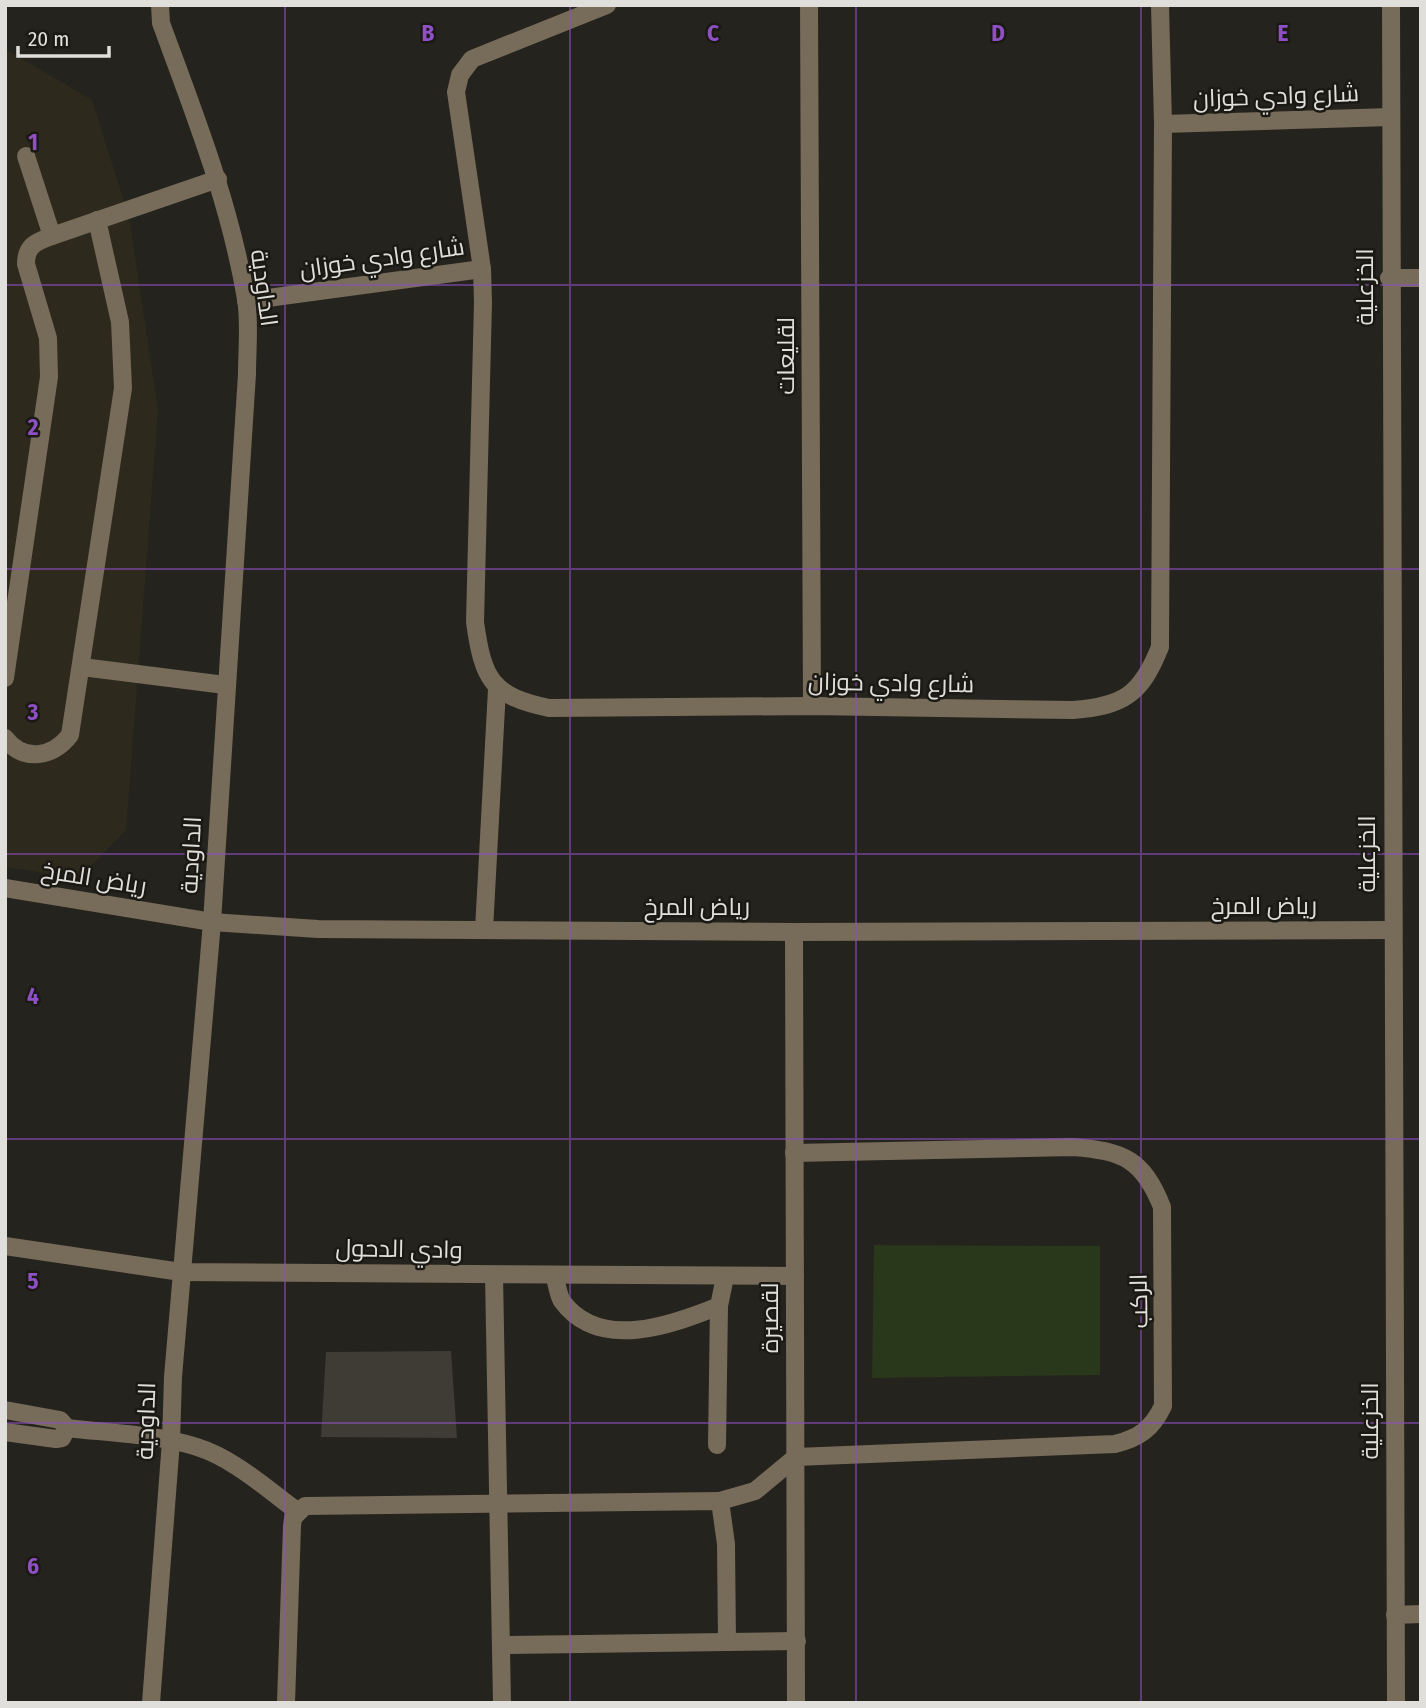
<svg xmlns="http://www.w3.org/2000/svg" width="1426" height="1708" font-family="'Fira Sans Condensed',Cairo,sans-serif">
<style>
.built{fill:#2d291d}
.green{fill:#29371b}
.building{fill:#3e3c35}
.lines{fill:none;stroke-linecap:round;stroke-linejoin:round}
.minor{stroke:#776b59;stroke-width:18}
.grid{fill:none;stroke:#8f50c5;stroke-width:2;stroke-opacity:0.55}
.labels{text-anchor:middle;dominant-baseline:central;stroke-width:5;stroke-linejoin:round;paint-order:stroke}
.street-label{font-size:24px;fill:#e1dfdb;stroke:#1b1914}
.grid-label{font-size:23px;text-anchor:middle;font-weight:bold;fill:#8f50c5;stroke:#1b1914;stroke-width:5;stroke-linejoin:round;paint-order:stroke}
</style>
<rect width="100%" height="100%" fill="#25231d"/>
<path class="built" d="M5,49L92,100L129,217L158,410L126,830L79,878L5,867Z"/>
<path class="green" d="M874,1245L1100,1246V1375L872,1378Z"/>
<path class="building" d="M451,1351L457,1438L321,1437L326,1352Z"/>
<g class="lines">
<g class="minor">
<path d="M607,5L472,59L460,75L456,92L482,269L483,302L475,622C483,680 492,696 549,708L812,706L1073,710C1123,706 1141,695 1160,647L1163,124L1160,5"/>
<path d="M809,5L812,706"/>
<path d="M1391,5L1396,1703"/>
<path d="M1163,124L1390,117"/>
<path d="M26,156L52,236"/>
<path d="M1389,278H1421"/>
<path d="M246,301L482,269"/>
<path d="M82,667L225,685"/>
<path d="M5,678L49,377L48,338L26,264C26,245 36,242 52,236L218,179"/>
<path d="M5,738C24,763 53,757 70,735L123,388L120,322L97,220"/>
<path d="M5,888L212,922L318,929L794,932L1392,930"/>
<path d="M484,930L497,689"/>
<path d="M794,932L796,1703"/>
<path d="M5,1246L181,1272L795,1276"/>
<path d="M494,1275L502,1703"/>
<path d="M554,1275C557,1283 558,1295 562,1301C599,1352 672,1325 719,1306L725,1277"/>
<path d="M5,1410L60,1420L67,1428L62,1438L56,1439L5,1432"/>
<path d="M67,1428C109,1433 156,1434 197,1447C233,1458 267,1489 297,1511"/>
<path d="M717,1445L719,1306"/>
<path d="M720,1501L755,1491L796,1457L1115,1444C1139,1438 1152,1429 1163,1406L1162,1207C1143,1159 1123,1151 1073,1147L794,1153"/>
<path d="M1395,1615L1421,1614"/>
<path d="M501,1645L797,1641"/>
<path d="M151,1703L171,1441L173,1377L212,922L247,374C247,349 250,322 246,299C230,203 194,113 161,23L160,5"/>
<path d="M286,1703L292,1526L293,1518L305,1506L720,1501L726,1544L727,1642"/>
</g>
</g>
<path class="grid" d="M285,5V1703M570,5V1703M856,5V1703M1141,5V1703M5,285H1421M5,569H1421M5,854H1421M5,1139H1421M5,1423H1421"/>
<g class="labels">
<g class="street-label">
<text transform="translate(1276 96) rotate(-2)">شارع وادي خوزان</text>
<text transform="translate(382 258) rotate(-8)">شارع وادي خوزان</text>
<text transform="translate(1365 287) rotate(-90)">الخزعلية</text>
<text transform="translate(264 288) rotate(82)">الداودية</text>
<text transform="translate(786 356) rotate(-90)">لقليعات</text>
<text transform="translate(891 683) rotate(1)">شارع وادي خوزان</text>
<text transform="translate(1367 854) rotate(-90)">الخزعلية</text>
<text transform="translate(191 855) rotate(-87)">الداودية</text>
<text transform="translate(94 878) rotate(9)">رياض المرخ</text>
<text x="1264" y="906">رياض المرخ</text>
<text x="697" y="907">رياض المرخ</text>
<text transform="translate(399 1249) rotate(1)">وادي الدحول</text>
<text transform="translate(1139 1301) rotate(-91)">الركب</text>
<text transform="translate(770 1318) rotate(-90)">لقصيرة</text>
<text transform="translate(146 1421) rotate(-88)">الداودية</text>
<text transform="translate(1370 1421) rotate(-90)">الخزعلية</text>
</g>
</g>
<g class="grid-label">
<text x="428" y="41">B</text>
<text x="713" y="41">C</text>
<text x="998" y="41">D</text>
<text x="1283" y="41">E</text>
<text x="33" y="150">1</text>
<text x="33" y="435">2</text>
<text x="33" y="720">3</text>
<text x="33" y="1004">4</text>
<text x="33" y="1289">5</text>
<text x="33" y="1574">6</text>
</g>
<rect width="1426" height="1708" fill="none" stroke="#e1dfdb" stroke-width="14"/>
<path d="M18 46v10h91v-10" fill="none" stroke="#e1dfdb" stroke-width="3.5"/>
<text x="28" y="46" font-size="21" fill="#e1dfdb" stroke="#1b1914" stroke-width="5" paint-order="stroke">20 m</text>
</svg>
